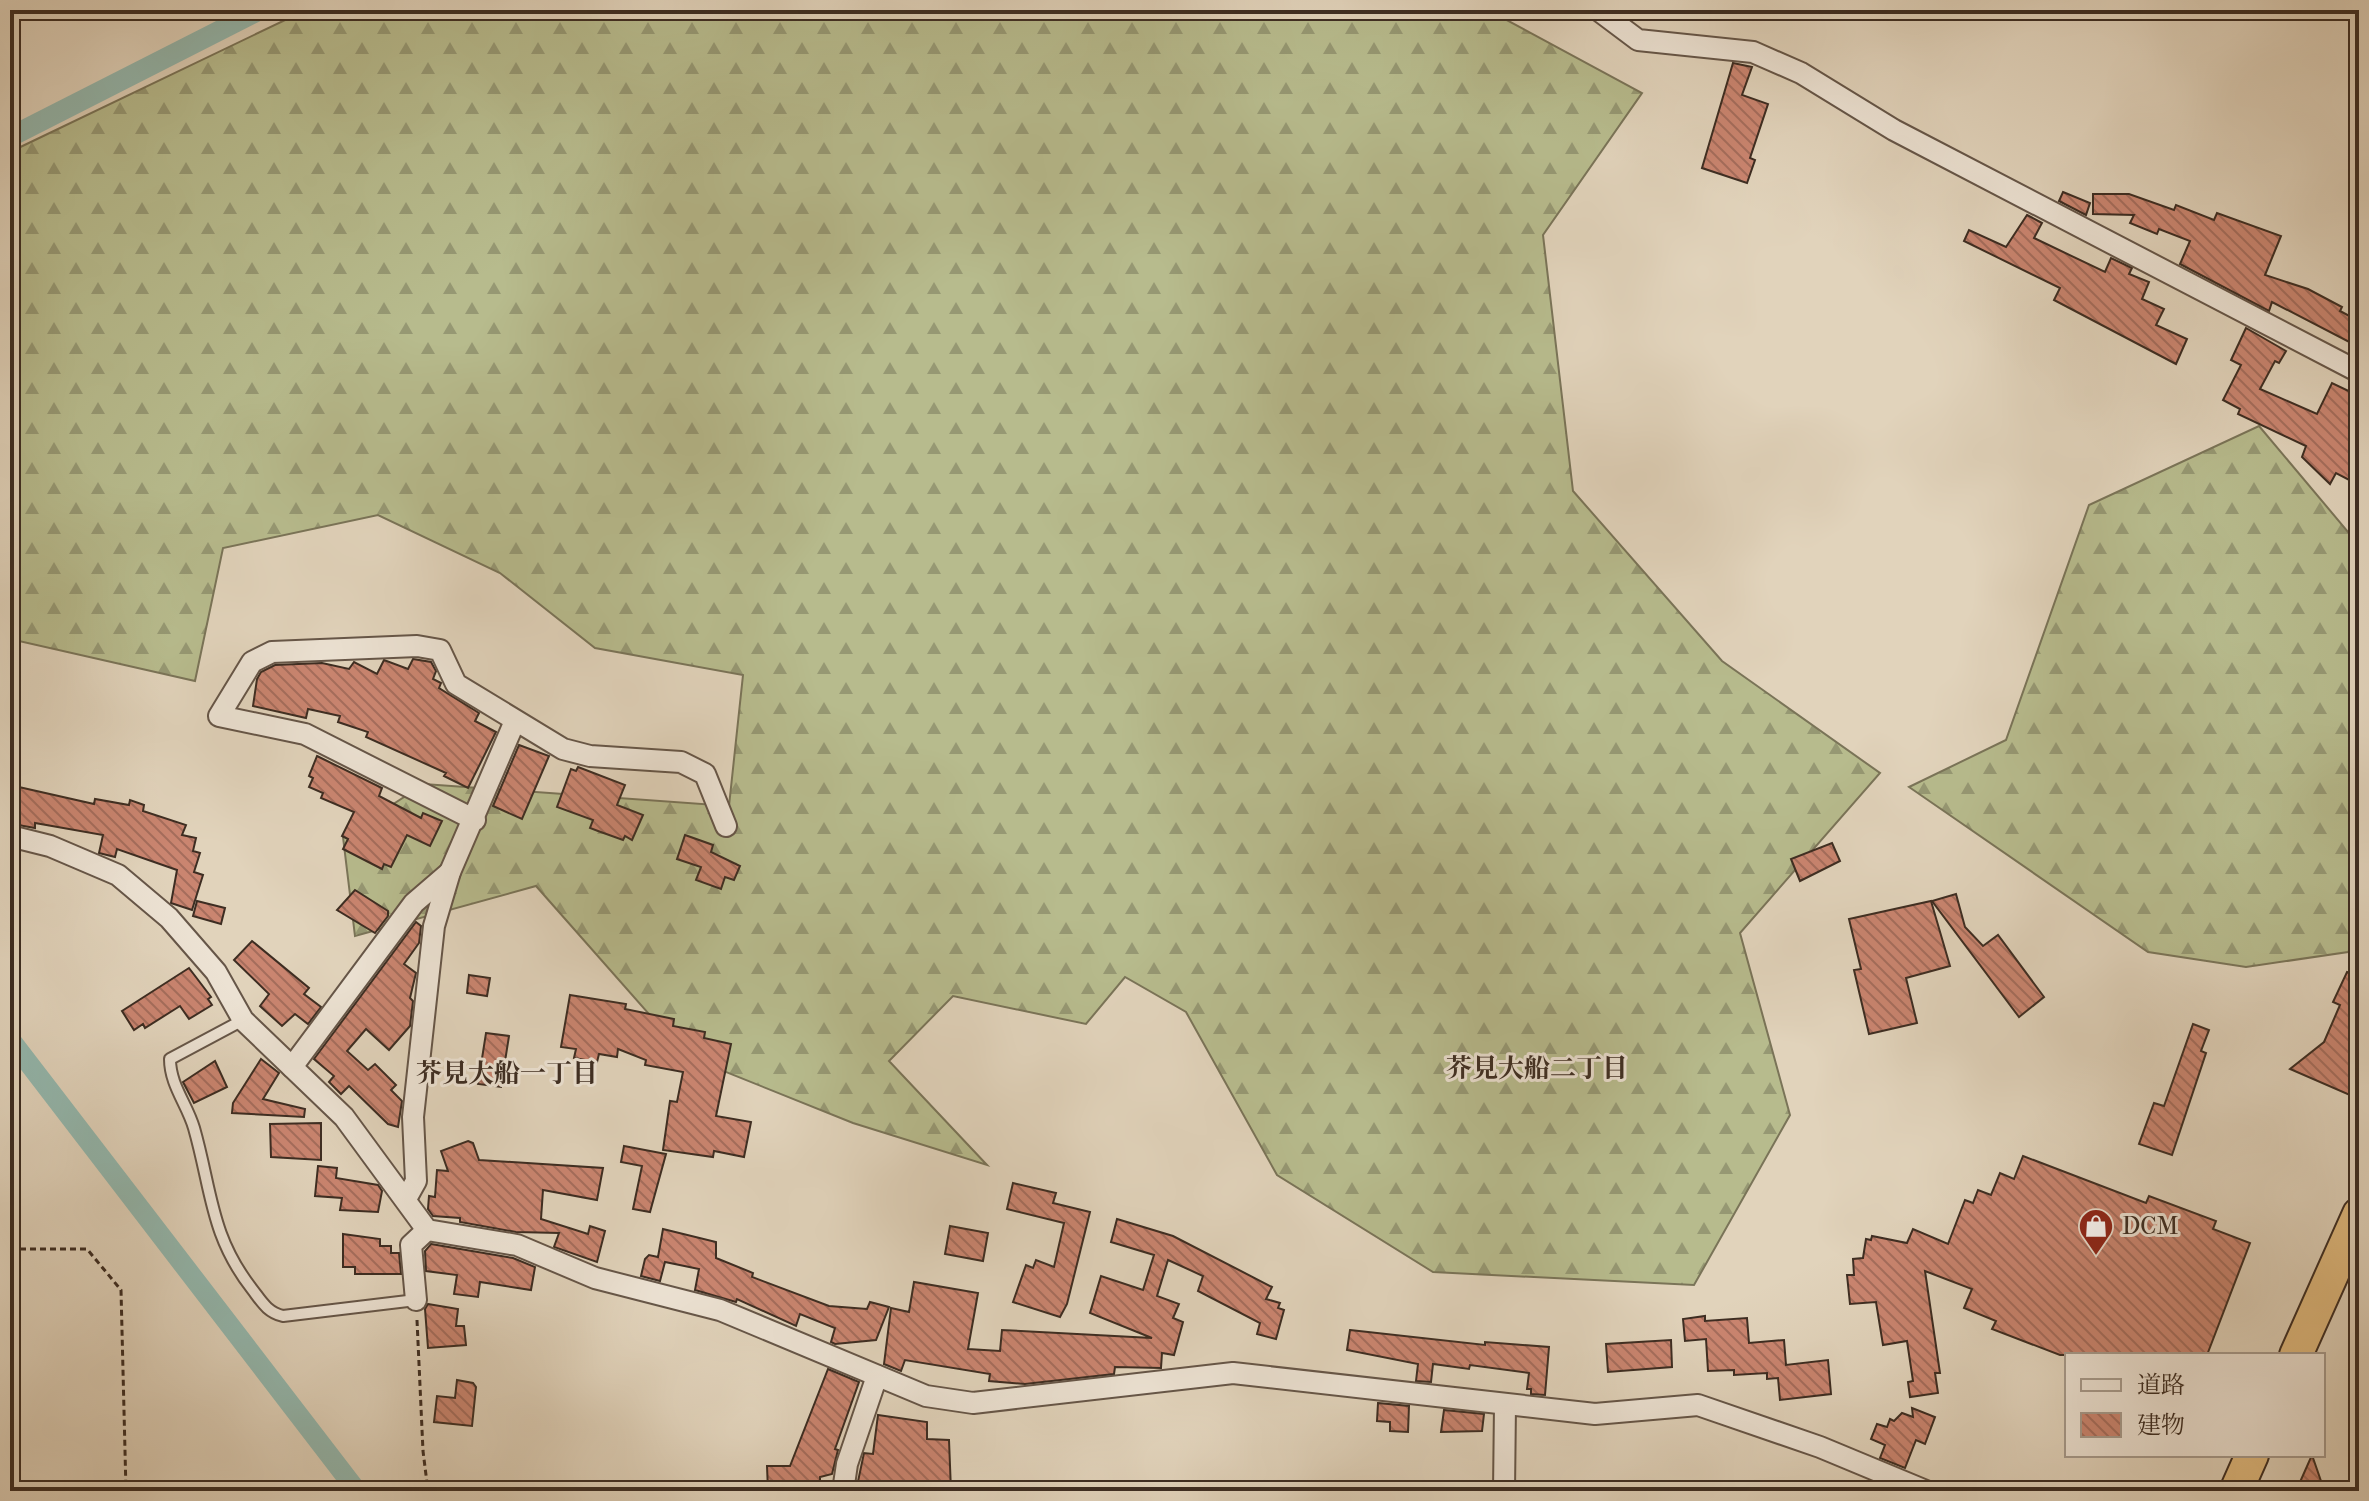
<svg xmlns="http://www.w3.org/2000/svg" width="2369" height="1501" font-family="'IM FELL French Canon','Noto Serif JP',serif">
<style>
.forest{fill:url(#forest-firs);stroke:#7a7458;stroke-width:2}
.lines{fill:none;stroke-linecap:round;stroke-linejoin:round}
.canal{stroke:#94b8ae;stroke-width:20}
.building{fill:url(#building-back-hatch);stroke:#3d2d22;stroke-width:2}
.service-casing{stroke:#665648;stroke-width:14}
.minor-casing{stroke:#665648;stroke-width:24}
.trunk-casing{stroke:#3d2d22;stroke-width:36}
.path{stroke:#3d2d22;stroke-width:3;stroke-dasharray:6 4;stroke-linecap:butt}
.service{stroke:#ece2d3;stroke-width:10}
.minor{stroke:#ece2d3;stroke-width:20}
.trunk{stroke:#e0ba7e;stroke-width:32}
.labels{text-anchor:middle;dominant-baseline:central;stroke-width:6;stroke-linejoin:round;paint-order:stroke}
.poi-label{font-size:24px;fill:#3d2d22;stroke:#ece2d3;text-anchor:start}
.neighbourhood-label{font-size:26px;font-weight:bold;fill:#3d2d22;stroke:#ece2d3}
</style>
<defs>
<pattern id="forest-firs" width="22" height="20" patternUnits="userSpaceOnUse" patternTransform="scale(2)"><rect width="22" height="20" fill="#b7bb8d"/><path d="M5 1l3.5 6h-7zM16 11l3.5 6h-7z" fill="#969873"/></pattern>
<pattern id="building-back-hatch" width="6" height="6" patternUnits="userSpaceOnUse" patternTransform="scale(2)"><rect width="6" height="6" fill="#ca8570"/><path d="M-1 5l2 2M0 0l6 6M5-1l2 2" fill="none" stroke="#a56d5c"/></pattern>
</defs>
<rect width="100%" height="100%" fill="#e1d3bb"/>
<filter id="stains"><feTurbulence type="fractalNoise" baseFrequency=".0025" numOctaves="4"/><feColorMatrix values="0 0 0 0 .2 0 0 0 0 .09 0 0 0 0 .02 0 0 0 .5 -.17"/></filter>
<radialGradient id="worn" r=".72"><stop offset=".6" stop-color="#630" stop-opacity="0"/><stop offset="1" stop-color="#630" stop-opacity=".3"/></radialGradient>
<g class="forest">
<path d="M306,10H1488L1642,93L1543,235L1573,491L1722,661L1880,773L1740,933L1790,1115L1694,1285L1433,1272L1277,1175L1186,1012L1125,977L1086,1024L953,996L889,1061L987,1165L853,1123L686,1056L536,886L355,936L343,837L424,784L729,806L743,675L595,648L500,573L378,515L223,548L195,681L10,639V152Z"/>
<path d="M2259,426L2359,545V936L2348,952L2246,967L2148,952L1909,787L2006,740L2089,505Z"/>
</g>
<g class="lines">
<g class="canal">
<path d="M10,137L260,10"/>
<path d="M10,1039L357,1491"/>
</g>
</g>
<g class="building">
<path d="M1733,63L1752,67L1742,95L1768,104L1750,158L1755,160L1747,183L1702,168Z"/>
<path d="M2063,192L2090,203L2086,215L2059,201Z"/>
<path d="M2093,194H2129L2174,210L2176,205L2214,220L2217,213L2281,236L2265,275L2308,289L2342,307L2340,311L2359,321V347L2272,302L2269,311L2180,264L2190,241L2159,229L2157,234L2130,223L2134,215L2093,214Z"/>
<path d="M2027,215L2042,223L2034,238L2105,272L2111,258L2132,268L2129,274L2149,282L2142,299L2164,309L2156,325L2187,339L2176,364L2054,300L2060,288L1964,241L1969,230L2006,247Z"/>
<path d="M2246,328L2286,351L2279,363L2275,361L2260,389L2317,414L2332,383L2359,396V485L2336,473L2330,484L2302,457L2306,446L2238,414L2240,409L2223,400L2241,365L2231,360Z"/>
<path d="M413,659L431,662L436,671L433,679L441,683L439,688L479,713L475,721L496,732L468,788L444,776L446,773L366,737L368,732L338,722L340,716L308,709L306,718L253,706L257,679L261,672L275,665L322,663L349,669L354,662L377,674L384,660L408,669Z"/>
<path d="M519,745L549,756L522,819L493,806Z"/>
<path d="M317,756L382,788L379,796L421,818L423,813L442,821L430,846L407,835L391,867L384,864L382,869L343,849L348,839L342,836L354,812L321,798L323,793L309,787L313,778L309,776Z"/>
<path d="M578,767L625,785L617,805L643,815L632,840L625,836L623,840L598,831L590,828L593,820L557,807L571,769L576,771Z"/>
<path d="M10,785L94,804L95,799L129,805L130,800L144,805L143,811L186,825L182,835L196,838L193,851L200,853L194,872L203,875L192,910L171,903L177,870L117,849L115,857L99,853L103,835L35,823V828L18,825L20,812L10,811Z"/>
<path d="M685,835L713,845L711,852L740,866L734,880L725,877L721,889L696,880L701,867L677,859Z"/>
<path d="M1832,843L1840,861L1800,881L1791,859Z"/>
<path d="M355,890L388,911V916L375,933L337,910Z"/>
<path d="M1956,894L1965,927L1983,946L1998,935L2044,997L2019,1017L1932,901Z"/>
<path d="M197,901L225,908L221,924L193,916Z"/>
<path d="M1931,901L1950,966L1906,978L1917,1023L1869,1034L1854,970L1861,969L1849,919Z"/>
<path d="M416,922L421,926L419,943L404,964L416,973L410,998L413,1001L410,1026L389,1050L366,1029L347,1051L368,1070L375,1064L396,1085L391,1090L402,1101L398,1127L388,1124L349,1086L341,1094L329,1082L334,1076L314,1059Z"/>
<path d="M252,941L309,988L304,994L321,1007L308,1024L295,1014L282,1026L260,1006L269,994L234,960Z"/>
<path d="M189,968L211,997L208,999L212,1005L189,1019L180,1006L145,1028L143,1024L134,1030L122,1011Z"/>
<path d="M2347,972L2359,978V1099L2290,1069L2324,1042L2340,1005L2333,1002Z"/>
<path d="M469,975L490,978L487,996L467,993Z"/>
<path d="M570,995L626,1004L625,1009L674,1019L673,1026L705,1032L704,1038L731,1044L716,1116L751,1122L744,1157L714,1151L713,1157L663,1150L670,1101L677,1102L683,1072L645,1065L646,1060L618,1049L617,1057L599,1054L597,1062L574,1058L576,1049L561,1047Z"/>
<path d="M2193,1024L2209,1030L2201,1051L2206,1053L2172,1155L2139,1144L2154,1103L2164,1106Z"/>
<path d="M486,1033L509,1036L501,1087L478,1084Z"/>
<path d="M261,1059L279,1073L263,1099L305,1109L304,1117L232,1113L233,1103Z"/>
<path d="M215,1061L227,1087L194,1103L183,1082Z"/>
<path d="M321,1123V1160L271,1157L270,1124Z"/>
<path d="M468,1141L473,1143L479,1160L603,1168L597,1200L543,1190L541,1219L588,1234L590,1226L605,1231L597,1262L554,1247L559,1233L516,1232L460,1222V1218L433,1216L428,1209L429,1196L435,1197L437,1170L448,1171L441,1151Z"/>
<path d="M624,1146L666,1154L650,1212L633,1209L642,1166L621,1162Z"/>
<path d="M2023,1156L2146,1203L2149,1196L2216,1221L2213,1229L2250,1243L2207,1355H2060L1992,1329L1996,1321L1964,1308L1972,1289L1925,1271L1940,1373H1935L1938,1393L1910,1397L1908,1382L1913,1381L1907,1341L1883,1345L1876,1302L1850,1304L1847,1275H1854L1853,1259L1863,1258L1866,1239L1871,1240L1872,1236L1907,1243L1913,1229L1948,1244L1965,1200L1973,1203L1978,1190L1991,1195L2000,1173L2014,1179Z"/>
<path d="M318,1166L337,1168L336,1178L378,1185L382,1191L378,1212L340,1210L342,1198L315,1196Z"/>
<path d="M1013,1183L1056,1193L1053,1203L1090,1212L1067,1304L1060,1317L1013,1302L1026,1265L1033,1268L1036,1260L1054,1267L1064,1223L1007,1209Z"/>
<path d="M1117,1219L1173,1236L1272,1287L1266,1299L1280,1303L1278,1308L1284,1310L1276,1339L1257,1334L1260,1323L1198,1291L1203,1276L1168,1260L1157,1296L1179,1304L1173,1318L1183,1322L1174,1355L1162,1353L1161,1368L1115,1367L1114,1374L1025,1384L989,1381L990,1374L905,1360L901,1371L884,1364L891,1308L909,1312L914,1282L978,1293L968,1349L1000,1351L1002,1330L1152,1338L1090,1313L1101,1276L1143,1290L1154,1255L1111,1242Z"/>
<path d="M950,1226L988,1233L983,1261L945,1254Z"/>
<path d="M663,1229L716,1242V1258L753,1273L752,1277L829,1306L867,1309L870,1302L889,1307L876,1340L835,1344L831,1342L835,1328L800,1314L796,1326L737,1299L736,1302L695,1290L699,1269L665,1262L660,1281L641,1276L645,1259L649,1255L658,1257Z"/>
<path d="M343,1234L380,1239V1246H391V1253H399L401,1274H355V1267H343Z"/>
<path d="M431,1244L513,1258L535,1267L531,1290L480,1282L478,1297L454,1294L457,1275L426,1271L425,1251Z"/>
<path d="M428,1304L458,1309L456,1326H464L466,1345L428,1348L425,1309Z"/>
<path d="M1705,1316V1321L1747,1318L1749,1343L1784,1340L1786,1365L1828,1360L1831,1394L1780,1400L1778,1378L1767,1379V1373L1734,1375V1370L1708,1371L1706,1339L1685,1341L1683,1319Z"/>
<path d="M1350,1330L1485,1345V1342L1549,1347L1545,1395L1531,1394V1389H1527L1529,1373L1470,1365L1469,1369L1433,1364L1431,1382L1416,1381L1418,1364L1347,1350Z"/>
<path d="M1671,1340L1672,1367L1608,1372L1606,1344Z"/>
<path d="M828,1369L859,1382L835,1449L838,1450L832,1474L820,1477V1486H809V1491H768L767,1466H790Z"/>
<path d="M457,1380L473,1383L476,1387L472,1426L434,1422L437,1396L455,1398Z"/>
<path d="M1378,1403L1409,1406L1408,1432L1390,1431V1422L1377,1421Z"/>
<path d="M1912,1408L1935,1417L1925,1444L1916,1440L1905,1468L1880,1458L1885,1445L1871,1439L1877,1424L1887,1427L1890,1419L1894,1421L1902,1413L1913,1417Z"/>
<path d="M1444,1410L1484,1414L1482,1431L1441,1432Z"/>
<path d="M878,1415L927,1422V1439L949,1440L951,1491H856L864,1453L873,1454Z"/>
<path d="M2312,1455L2322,1484L2319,1491H2296Z"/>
</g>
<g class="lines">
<g class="service-casing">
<path id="service" d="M243,1020L170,1059C170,1085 187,1104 194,1128C212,1191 210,1235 252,1289C262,1302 267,1312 283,1316L416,1300"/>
</g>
<g class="minor-casing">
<g id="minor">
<path d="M1598,10L1638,40L1753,52L1801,73L1894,130L2359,372"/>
<path d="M475,820L305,734L219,716L252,662L272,652L417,646L440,650L456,684L563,749L590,756L681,762L705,774L726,826"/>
<path d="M10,836L50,846L118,875L169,918L216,972L243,1020L344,1117L427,1230L517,1245L595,1278L720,1310L926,1396L973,1403L1233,1373L1595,1414L1698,1405L1820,1447L1926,1491"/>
<path d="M292,1067L414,903L450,872"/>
<path d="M406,1199L416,1181L413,1117L434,926L450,872L515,721"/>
<path d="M416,1300L411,1245L427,1230"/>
<path d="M843,1491L847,1464L877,1376"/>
<path d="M1504,1491L1505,1405"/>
</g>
</g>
<g class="trunk-casing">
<g id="trunk">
<path d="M2296,1355L2359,1214"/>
<path d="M2236,1491L2252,1455"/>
</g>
</g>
<g class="path">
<path d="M10,1249H87L121,1290L126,1491"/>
<path d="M417,1320L423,1451L428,1491"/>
</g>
<use href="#service" class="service"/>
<use href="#minor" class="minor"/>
<use href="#trunk" class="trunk"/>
</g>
<defs>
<g id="shop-pin" transform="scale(1.8)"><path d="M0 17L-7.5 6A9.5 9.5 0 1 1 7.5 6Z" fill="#8f2418" stroke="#ece2d3"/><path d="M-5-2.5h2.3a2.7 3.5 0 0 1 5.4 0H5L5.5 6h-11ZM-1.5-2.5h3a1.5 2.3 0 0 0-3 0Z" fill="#fff"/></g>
</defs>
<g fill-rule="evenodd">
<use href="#shop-pin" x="2096" y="1226"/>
</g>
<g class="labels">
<g class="poi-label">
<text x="2122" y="1226">DCM</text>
</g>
<g class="neighbourhood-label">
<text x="1537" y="1068">芥見大船二丁目</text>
<text x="507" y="1073">芥見大船一丁目</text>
</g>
</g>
<rect width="2369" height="1501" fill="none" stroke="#e1d3bb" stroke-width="40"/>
<rect x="12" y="12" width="2345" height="1477" fill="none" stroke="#3d2d22" stroke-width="4"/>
<rect x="20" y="20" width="2329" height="1461" fill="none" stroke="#3d2d22" stroke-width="2"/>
<rect x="2065" y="1353" width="260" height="104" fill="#ece2d3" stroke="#a69a8c" stroke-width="2"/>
<rect x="2081" y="1379" width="40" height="12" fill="#ece2d3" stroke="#a69a8c" stroke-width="2"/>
<text x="2137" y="1393" font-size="24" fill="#3d2d22">道路</text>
<rect x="2081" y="1413" width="40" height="24" fill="url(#building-back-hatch)" stroke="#a69a8c" stroke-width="2"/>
<text x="2137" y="1433" font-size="24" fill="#3d2d22">建物</text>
<rect width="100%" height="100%" filter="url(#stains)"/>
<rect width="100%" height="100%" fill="url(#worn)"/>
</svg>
